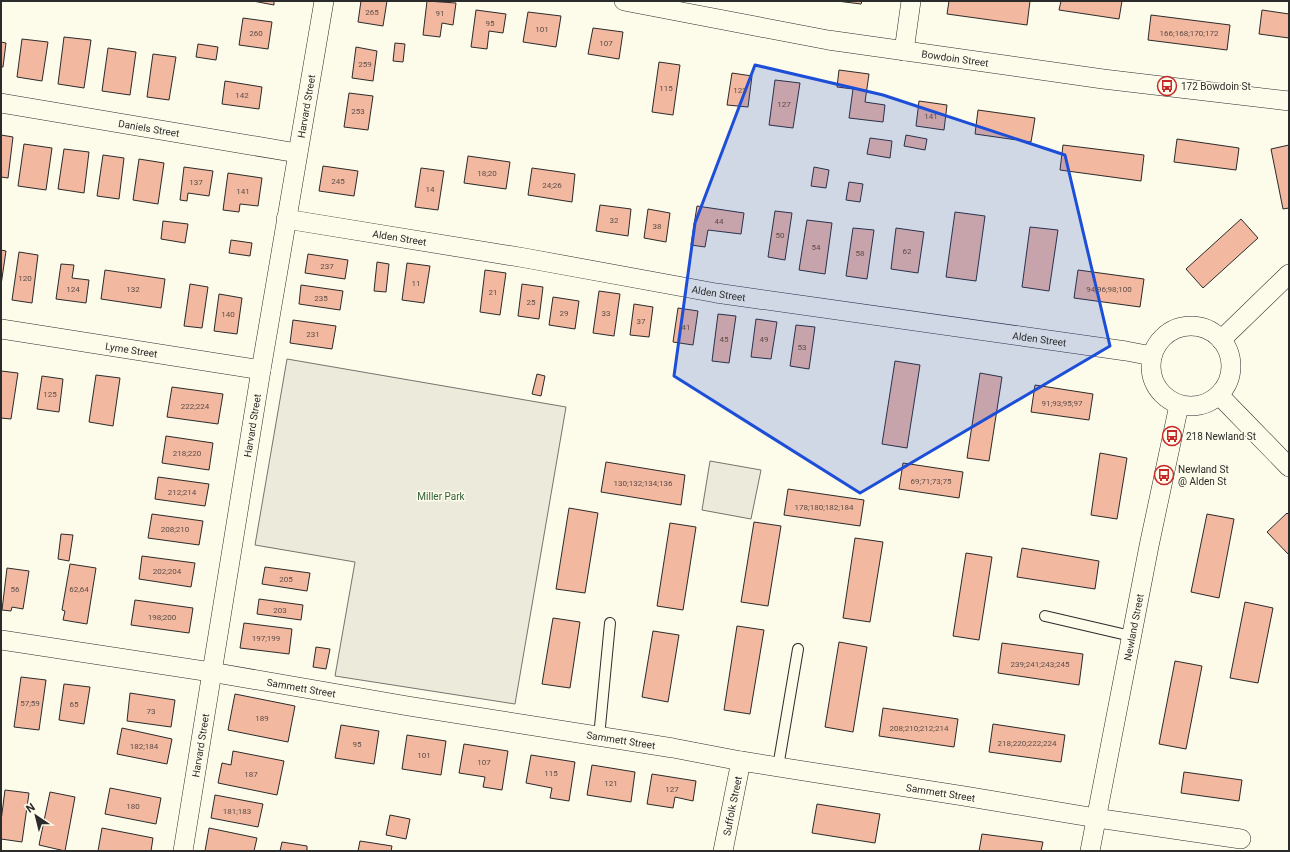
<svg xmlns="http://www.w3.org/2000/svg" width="1290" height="852" font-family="Roboto,sans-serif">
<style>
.green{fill:#ecebdb;stroke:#74746e}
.parking{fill:#eceadb;stroke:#74746e}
.building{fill:#f2b8a0;stroke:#2b2b2b}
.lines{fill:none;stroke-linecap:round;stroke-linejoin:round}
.service-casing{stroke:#2b2b2b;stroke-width:12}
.minor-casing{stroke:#2b2b2b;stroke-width:20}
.service{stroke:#fdfbea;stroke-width:10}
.minor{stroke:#fdfbea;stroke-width:19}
.marked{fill:#1d4ed8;fill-opacity:0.2;stroke:#1d4ed8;stroke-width:3;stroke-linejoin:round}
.labels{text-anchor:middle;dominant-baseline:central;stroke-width:3;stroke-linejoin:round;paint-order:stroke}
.number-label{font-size:8px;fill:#5d4e48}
.street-label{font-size:10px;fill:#2b2b2b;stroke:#fdfbea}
.poi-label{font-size:10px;fill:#2b2b2b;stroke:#fdfbea;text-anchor:start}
.park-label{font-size:10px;fill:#34623c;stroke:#fdfbea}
</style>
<rect width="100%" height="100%" fill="#fdfbea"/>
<path class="green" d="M287,359L566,407L515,704L335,676L355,562L255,545Z"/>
<path class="parking" d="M710,461L761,470L751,519L702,510Z"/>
<g class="building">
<path d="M253,1H274V5Z"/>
<path d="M361,1H387L383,26L358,22Z"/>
<path d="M427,1L456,3L453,25L442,23L440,37L423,35Z"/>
<path d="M837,1H862L861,4Z"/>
<path d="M949,1H1030L1027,25L947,14Z"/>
<path d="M1061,1H1122L1119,19L1059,10Z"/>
<path d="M476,10L506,14L503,33L489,31L487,49L471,47Z"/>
<path d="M1262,10L1289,14V38L1259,34Z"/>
<path d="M528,12L561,16L556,47L523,42Z"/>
<path d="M1151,15L1230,25L1227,50L1148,40Z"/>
<path d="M243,18L272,22L268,49L239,45Z"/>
<path d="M593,28L623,32L619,59L588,54Z"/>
<path d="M64,37L91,40L84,88L58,84Z"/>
<path d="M22,39L48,42L42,81L17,77Z"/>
<path d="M1,42L6,43L3,67H1Z"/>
<path d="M395,43L405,44L403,62L393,61Z"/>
<path d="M198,44L218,47L216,60L196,57Z"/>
<path d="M356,47L377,51L373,81L352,78Z"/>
<path d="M108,48L136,52L130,95L102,91Z"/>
<path d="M153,54L176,57L169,100L147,97Z"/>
<path d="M659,62L680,65L673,115L652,112Z"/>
<path d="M839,70L869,74L865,102L885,105L883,122L849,118L853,89L837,87Z"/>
<path d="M732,73L752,76L748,107L727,105Z"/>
<path d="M775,80L800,83L793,128L769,125Z"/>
<path d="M225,81L262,87L259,109L222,104Z"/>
<path d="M349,93L373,96L368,130L344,127Z"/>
<path d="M919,101L947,105L944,130L916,126Z"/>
<path d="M978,110L1035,118L1031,142L975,134Z"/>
<path d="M1,135L13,137L8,178L1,177Z"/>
<path d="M906,135L927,139L925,150L904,146Z"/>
<path d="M870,138L892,141L890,158L867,154Z"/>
<path d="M1177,139L1239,148L1236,170L1174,162Z"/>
<path d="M24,144L52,148L46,190L18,186Z"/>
<path d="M1063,145L1144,155L1141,181L1060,170Z"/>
<path d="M1289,145V208L1283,209L1271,149Z"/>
<path d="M64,149L89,152L84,193L58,189Z"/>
<path d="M103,155L124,158L119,199L97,196Z"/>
<path d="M468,156L510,162L506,189L464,183Z"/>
<path d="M139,159L164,163L158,204L133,200Z"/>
<path d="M323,166L358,171L354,196L319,191Z"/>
<path d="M184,167L213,171L209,196L188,193L187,201L180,200Z"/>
<path d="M814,167L829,170L826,188L811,186Z"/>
<path d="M421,168L444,171L438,210L415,207Z"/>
<path d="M532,168L575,174L572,202L528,195Z"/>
<path d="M228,173L262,178L258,206L240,204L239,212L223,210Z"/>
<path d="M849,182L863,184L860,202L846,200Z"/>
<path d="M600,205L631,209L628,236L596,231Z"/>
<path d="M697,206L744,213L741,234L708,230L705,247L691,245Z"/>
<path d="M648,209L670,213L666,242L644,238Z"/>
<path d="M775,211L792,213L785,260L768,257Z"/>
<path d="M955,212L985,216L976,281L946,277Z"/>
<path d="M1241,219L1258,238L1203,288L1186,269Z"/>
<path d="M807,220L832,223L825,274L799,270Z"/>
<path d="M163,221L188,224L185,243L161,239Z"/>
<path d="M1030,227L1058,230L1049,291L1022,287Z"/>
<path d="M853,228L874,230L867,279L846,276Z"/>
<path d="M896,228L924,232L918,273L891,269Z"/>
<path d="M231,240L252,243L250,256L229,253Z"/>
<path d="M1,250L6,251L1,285Z"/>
<path d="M19,252L38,255L32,303L12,300Z"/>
<path d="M308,254L348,260L345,279L305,273Z"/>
<path d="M377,262L389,264L386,292L374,291Z"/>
<path d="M407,263L430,266L424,303L402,300Z"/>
<path d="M61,264L74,265L72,278L89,280L86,303L56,299Z"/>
<path d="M105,270L165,279L161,308L101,299Z"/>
<path d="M485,270L506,273L500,315L480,312Z"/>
<path d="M1078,270L1144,279L1140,307L1074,298Z"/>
<path d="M190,284L208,287L202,328L184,326Z"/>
<path d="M522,284L543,287L539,319L518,316Z"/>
<path d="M301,285L343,291L340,310L299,304Z"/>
<path d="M599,291L620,294L614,336L593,333Z"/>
<path d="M219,294L242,298L237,334L214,331Z"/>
<path d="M553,297L579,301L575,329L549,325Z"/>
<path d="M634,304L653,307L649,337L630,335Z"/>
<path d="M678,308L698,311L693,345L673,342Z"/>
<path d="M718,314L736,316L729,363L712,361Z"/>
<path d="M756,319L777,322L771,359L751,357Z"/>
<path d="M293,320L336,326L332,349L290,343Z"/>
<path d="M796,325L815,327L809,369L790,366Z"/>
<path d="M895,361L920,365L907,448L882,444Z"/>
<path d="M1,371L18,373L11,419L1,418Z"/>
<path d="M980,373L1002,377L989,461L967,458Z"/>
<path d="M537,374L545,376L541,396L532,394Z"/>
<path d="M96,375L120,378L113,426L89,422Z"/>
<path d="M42,376L63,379L59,412L37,409Z"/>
<path d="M1035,385L1093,394L1089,420L1031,412Z"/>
<path d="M172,387L223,394L218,424L167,417Z"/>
<path d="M166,436L213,443L209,470L162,463Z"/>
<path d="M1100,453L1127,458L1117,519L1091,515Z"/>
<path d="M606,462L685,475L681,505L601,492Z"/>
<path d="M903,463L963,472L959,498L899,489Z"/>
<path d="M158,477L209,484L205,506L155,499Z"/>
<path d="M788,489L864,500L860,526L784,515Z"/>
<path d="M569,508L598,513L585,593L556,589Z"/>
<path d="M1287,513L1289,515V555L1267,532Z"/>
<path d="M152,514L203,521L199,545L148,538Z"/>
<path d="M1207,514L1234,519L1219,598L1191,592Z"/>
<path d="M754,522L781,526L768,606L741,602Z"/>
<path d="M670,523L696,527L683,610L657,606Z"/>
<path d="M61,534L73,535L69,561L58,559Z"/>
<path d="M855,538L883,542L870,622L843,618Z"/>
<path d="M1022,548L1099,561L1095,589L1017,577Z"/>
<path d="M966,553L992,557L979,640L953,636Z"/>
<path d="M142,556L195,563L191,587L139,579Z"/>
<path d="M70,564L96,568L87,624L63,620L65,611L62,610Z"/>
<path d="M265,567L310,573L307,591L262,584Z"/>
<path d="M7,568L29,571L23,609L12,607L11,611L2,610Z"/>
<path d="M259,599L303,605L301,620L257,614Z"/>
<path d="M135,600L193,608L189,633L131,625Z"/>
<path d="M1245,602L1273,608L1258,683L1230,678Z"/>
<path d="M553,618L580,622L570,688L542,684Z"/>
<path d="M244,623L292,629L289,654L240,648Z"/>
<path d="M737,626L764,630L750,714L724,710Z"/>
<path d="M653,631L679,635L668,702L642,697Z"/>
<path d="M839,642L867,647L853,732L825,727Z"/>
<path d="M1002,643L1083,654L1079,685L998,673Z"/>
<path d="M316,647L330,649L326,669L313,667Z"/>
<path d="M1175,661L1202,666L1186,749L1159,744Z"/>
<path d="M21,677L46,680L39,730L14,727Z"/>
<path d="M64,684L90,687L84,724L59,720Z"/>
<path d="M130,693L175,700L171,727L127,721Z"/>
<path d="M235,694L295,706L288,742L228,730Z"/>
<path d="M883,708L958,719L954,747L879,736Z"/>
<path d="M993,724L1065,735L1061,762L989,752Z"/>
<path d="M341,725L379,731L374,764L335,758Z"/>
<path d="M122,728L172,739L167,764L117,754Z"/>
<path d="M407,735L446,741L441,775L402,769Z"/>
<path d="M464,744L508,751L502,790L483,787L485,777L459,773Z"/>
<path d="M233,751L284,761L277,795L218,783L222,763L231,765Z"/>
<path d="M531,755L575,762L569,801L550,798L552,788L526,783Z"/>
<path d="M592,765L635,772L631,802L587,795Z"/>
<path d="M1184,772L1242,780L1239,801L1181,793Z"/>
<path d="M652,774L696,781L693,801L675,797L673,808L647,804Z"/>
<path d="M110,788L161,798L156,824L105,814Z"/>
<path d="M5,790L29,793L22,842L1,839V821Z"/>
<path d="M50,792L75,797L65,851L39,845Z"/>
<path d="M215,795L263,804L258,827L211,818Z"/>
<path d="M817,804L880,814L875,843L812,833Z"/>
<path d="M390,815L410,819L406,839L386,835Z"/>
<path d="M102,828L153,838L151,851H98Z"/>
<path d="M209,828L257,838L254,851H205Z"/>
<path d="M982,834L1043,842L1041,851H979Z"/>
<path d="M360,841L392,846L391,851H358Z"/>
<path d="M282,842L307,846V851H280Z"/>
</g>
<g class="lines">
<g class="service-casing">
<g id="service">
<path d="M1045,616L1131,636"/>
<path d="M599,737L610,623"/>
<path d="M778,767L798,649"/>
</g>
</g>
<g class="minor-casing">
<g id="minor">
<path id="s1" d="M624,1L828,40L1103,79L1289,101"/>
<path d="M904,51L911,1"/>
<path id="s2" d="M1,103L297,153"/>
<path id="s3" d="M286,219L525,258L716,293L1126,351L1152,356"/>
<circle cx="1191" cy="366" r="40"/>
<path id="s4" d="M1,329L261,370"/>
<path d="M1221,340L1289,274"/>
<path d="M1219,395L1289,467"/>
<path id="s5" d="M1,640L211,672L408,706L673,748L741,761L855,779L964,796L1096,818L1241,839"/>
<path id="s6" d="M183,851L261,370L324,1"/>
<path id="s7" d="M723,851L741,761"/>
<path id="s8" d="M1090,851L1149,546L1179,405"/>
</g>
</g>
<use href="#service" class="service"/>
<use href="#minor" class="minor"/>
</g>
<path class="marked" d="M755,65L883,95L1065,155L1110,346L860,493L674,376L695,223Z"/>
<defs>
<g id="bus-ring" transform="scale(1)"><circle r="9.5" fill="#fdfbea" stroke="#c62828" stroke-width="1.5"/><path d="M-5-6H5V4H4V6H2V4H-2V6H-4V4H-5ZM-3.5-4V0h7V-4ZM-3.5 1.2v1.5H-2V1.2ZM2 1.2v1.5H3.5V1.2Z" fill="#c62828"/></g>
</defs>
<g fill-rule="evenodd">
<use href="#bus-ring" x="1167" y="86"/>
<use href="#bus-ring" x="1172" y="436"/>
<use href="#bus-ring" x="1164" y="475"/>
</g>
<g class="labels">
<g class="number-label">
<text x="372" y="12">265</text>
<text x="440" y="13">91</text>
<text x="490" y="23">95</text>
<text x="542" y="29">101</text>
<text x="256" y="33">260</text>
<text x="1189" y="33">166;168;170;172</text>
<text x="606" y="43">107</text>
<text x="365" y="64">259</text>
<text x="666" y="88">115</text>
<text x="740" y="90">123</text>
<text x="242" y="95">142</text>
<text x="784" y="104">127</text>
<text x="358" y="111">253</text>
<text x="931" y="116">141</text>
<text x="487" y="173">18;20</text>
<text x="338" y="181">245</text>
<text x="196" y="182">137</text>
<text x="552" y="185">24;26</text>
<text x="430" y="189">14</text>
<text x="243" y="191">141</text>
<text x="614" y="220">32</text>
<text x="719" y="221">44</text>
<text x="657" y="226">38</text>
<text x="780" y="235">50</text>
<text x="816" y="247">54</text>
<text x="907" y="251">62</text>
<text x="860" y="253">58</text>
<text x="327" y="266">237</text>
<text x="25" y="278">120</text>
<text x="416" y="283">11</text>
<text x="73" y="289">124</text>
<text x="133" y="289">132</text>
<text x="1109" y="289">94;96;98;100</text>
<text x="493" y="292">21</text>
<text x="321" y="298">235</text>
<text x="531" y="302">25</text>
<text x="564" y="313">29</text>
<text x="606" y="313">33</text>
<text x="228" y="314">140</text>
<text x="641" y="321">37</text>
<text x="686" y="327">41</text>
<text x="313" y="334">231</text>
<text x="724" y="339">45</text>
<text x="764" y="339">49</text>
<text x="802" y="347">53</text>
<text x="50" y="394">125</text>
<text x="1062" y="403">91;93;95;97</text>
<text x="195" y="406">222;224</text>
<text x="187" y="453">218;220</text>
<text x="931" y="481">69;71;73;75</text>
<text x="643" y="483">130;132;134;136</text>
<text x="182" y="492">212;214</text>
<text x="824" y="507">178;180;182;184</text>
<text x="175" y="529">208;210</text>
<text x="167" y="571">202;204</text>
<text x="286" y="579">205</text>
<text x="15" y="589">56</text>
<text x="79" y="589">62,64</text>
<text x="280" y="610">203</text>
<text x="162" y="617">198;200</text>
<text x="266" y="638">197;199</text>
<text x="1040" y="664">239;241;243;245</text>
<text x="30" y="703">57;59</text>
<text x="74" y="704">65</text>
<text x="151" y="711">73</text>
<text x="262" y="718">189</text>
<text x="919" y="728">208;210;212;214</text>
<text x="1027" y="743">218;220;222;224</text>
<text x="357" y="744">95</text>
<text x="144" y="746">182;184</text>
<text x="424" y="755">101</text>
<text x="484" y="762">107</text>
<text x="551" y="773">115</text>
<text x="251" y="774">187</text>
<text x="611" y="783">121</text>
<text x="672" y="789">127</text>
<text x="133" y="806">180</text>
<text x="237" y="811">181;183</text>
</g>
<g class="street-label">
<text stroke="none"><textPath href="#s1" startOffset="336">Bowdoin Street</textPath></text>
<text stroke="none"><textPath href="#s6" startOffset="755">Harvard Street</textPath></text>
<text stroke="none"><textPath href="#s2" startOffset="150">Daniels Street</textPath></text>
<text stroke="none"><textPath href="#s3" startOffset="115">Alden Street</textPath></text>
<text stroke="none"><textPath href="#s3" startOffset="439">Alden Street</textPath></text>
<text stroke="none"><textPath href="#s3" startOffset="763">Alden Street</textPath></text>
<text stroke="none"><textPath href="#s4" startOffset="132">Lyme Street</textPath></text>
<text stroke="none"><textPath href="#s6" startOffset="431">Harvard Street</textPath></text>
<text stroke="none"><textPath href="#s8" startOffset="228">Newland Street</textPath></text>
<text stroke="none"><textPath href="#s5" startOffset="304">Sammett Street</textPath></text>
<text stroke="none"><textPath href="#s5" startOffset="628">Sammett Street</textPath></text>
<text stroke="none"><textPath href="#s6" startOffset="107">Harvard Street</textPath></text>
<text stroke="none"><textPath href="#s5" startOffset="952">Sammett Street</textPath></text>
<text stroke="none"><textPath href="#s7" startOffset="46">Suffolk Street</textPath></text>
</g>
<g class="poi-label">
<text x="1181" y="86">172 Bowdoin St</text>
<text x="1186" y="436">218 Newland St</text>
<text x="1178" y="469">Newland St<tspan x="1178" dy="12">@ Alden St</tspan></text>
</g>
<g class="park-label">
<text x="441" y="496">Miller Park</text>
</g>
</g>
<rect width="1290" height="852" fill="none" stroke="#2b2b2b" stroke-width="4"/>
<g transform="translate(36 816) rotate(325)" stroke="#fdfbea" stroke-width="3" paint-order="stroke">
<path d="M0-3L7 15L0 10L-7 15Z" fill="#2b2b2b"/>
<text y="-6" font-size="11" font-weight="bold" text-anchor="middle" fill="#2b2b2b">N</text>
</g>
</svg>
